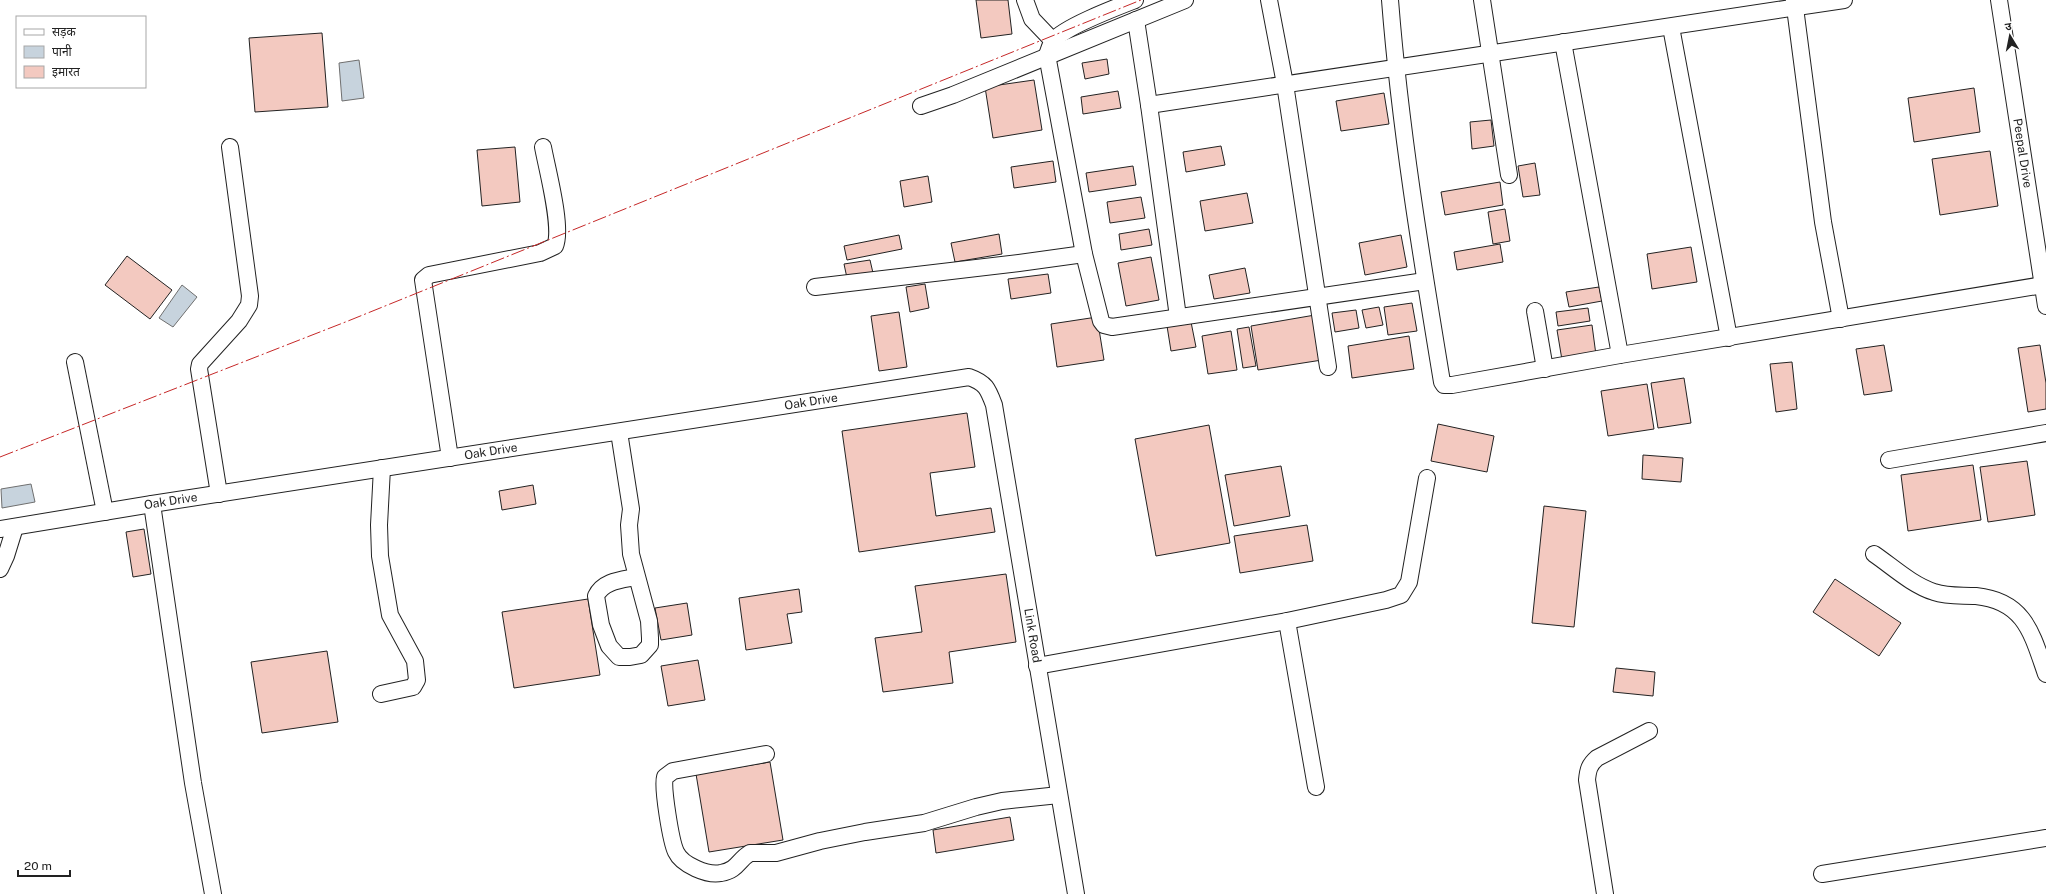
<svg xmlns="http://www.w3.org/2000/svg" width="2046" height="894" font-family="'Public Sans','Noto Sans Devanagari',sans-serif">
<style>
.water{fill:#c7d3dd;stroke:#6f6f6f}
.building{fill:#f3c9c0;stroke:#222}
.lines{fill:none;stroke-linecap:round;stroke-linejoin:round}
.minor-casing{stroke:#222;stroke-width:18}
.minor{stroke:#fff;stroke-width:16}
.power{stroke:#c62828;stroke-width:1;stroke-dasharray:14 3 2 3;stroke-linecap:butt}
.labels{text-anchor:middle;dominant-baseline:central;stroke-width:3;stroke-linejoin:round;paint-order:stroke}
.street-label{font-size:12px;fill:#222;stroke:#fff}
</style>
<rect width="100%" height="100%" fill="#fff"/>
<g class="water">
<path d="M359,60L364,98L342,101L339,63Z"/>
<path d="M182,285L197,297L173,327L159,318Z"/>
<path d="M31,484L35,502L2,508L1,489Z"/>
</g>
<g class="building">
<path d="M976,0H1008L1012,34L981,38Z"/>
<path d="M322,33L328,107L255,112L249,38Z"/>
<path d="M1107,59L1109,74L1085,79L1082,63Z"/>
<path d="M1034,80L1042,130L993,138L985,87Z"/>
<path d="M1974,88L1980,132L1914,142L1908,98Z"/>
<path d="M1118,91L1121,108L1083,114L1081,97Z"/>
<path d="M1384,93L1389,124L1341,131L1336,101Z"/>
<path d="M1491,120L1494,146L1472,149L1470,122Z"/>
<path d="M1221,146L1225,165L1186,172L1183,152Z"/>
<path d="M515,147L520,202L482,206L477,150Z"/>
<path d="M1990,151L1998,206L1940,215L1932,159Z"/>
<path d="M1053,161L1056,182L1014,188L1011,167Z"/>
<path d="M1535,163L1540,195L1523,197L1518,166Z"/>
<path d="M1133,166L1136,185L1089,192L1086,173Z"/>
<path d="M928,176L932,202L904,207L900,181Z"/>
<path d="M1500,182L1503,205L1445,215L1441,192Z"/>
<path d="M1247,193L1253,223L1205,231L1200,201Z"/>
<path d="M1141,197L1145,218L1110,223L1107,202Z"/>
<path d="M1505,209L1510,241L1493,244L1488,212Z"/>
<path d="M1149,229L1152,245L1121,250L1119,234Z"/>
<path d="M999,234L1002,254L955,262L951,243Z"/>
<path d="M899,235L902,249L847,260L844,246Z"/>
<path d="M1401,235L1407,267L1365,275L1359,243Z"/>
<path d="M1500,244L1503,262L1457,270L1454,252Z"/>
<path d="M1691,247L1697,282L1652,289L1647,254Z"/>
<path d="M127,256L172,290L150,319L105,285Z"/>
<path d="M1151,257L1159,300L1126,306L1118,263Z"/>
<path d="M870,260L873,273L847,278L844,264Z"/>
<path d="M1245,268L1250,293L1214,299L1209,275Z"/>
<path d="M1048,274L1051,293L1011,299L1008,279Z"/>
<path d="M925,284L929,308L910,312L906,287Z"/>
<path d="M1599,287L1602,301L1569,307L1566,292Z"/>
<path d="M1412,303L1417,331L1388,335L1384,307Z"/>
<path d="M1379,307L1383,325L1366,328L1362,310Z"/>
<path d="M1588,308L1590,321L1558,326L1556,312Z"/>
<path d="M1356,310L1359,328L1335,332L1332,313Z"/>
<path d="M899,312L907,367L879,371L871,316Z"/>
<path d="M1315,315L1322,360L1258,370L1251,326Z"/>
<path d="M1097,317L1104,360L1057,367L1051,324Z"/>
<path d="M1191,322L1196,347L1171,351L1167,326Z"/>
<path d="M1592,325L1596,355L1562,360L1557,330Z"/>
<path d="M1249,327L1256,366L1243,368L1237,329Z"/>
<path d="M1231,331L1237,370L1208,374L1202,336Z"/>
<path d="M1409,336L1414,369L1352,378L1348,346Z"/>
<path d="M1884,345L1892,391L1864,395L1856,349Z"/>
<path d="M2040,345L2046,383V409L2028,412L2018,348Z"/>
<path d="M1792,362L1797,409L1776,412L1770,364Z"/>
<path d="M1684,378L1691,423L1658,428L1651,383Z"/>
<path d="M1647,384L1654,429L1608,436L1601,391Z"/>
<path d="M967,413L975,467L930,473L936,516L991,508L995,532L859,552L842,431Z"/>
<path d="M1438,424L1494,436L1487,472L1431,461Z"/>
<path d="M1209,425L1230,543L1156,556L1135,439Z"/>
<path d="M1643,455L1683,458L1681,482L1642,479Z"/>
<path d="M2027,461L2035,515L1988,522L1980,467Z"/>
<path d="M1973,465L1981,520L1908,531L1901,475Z"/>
<path d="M1281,466L1290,516L1234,526L1225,475Z"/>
<path d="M533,485L536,504L502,510L499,491Z"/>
<path d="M1544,506L1586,511L1574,627L1532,623Z"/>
<path d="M1307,525L1313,561L1240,573L1234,536Z"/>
<path d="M144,529L151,574L133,577L126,532Z"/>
<path d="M1006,574L1016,642L949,652L953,683L883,692L875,638L922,632L915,586Z"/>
<path d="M1835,579L1901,623L1879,656L1813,612Z"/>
<path d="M799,589L802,612L787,614L792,643L746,650L739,598Z"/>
<path d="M588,599L600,675L514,688L502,612Z"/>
<path d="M687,603L692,635L661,640L655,608Z"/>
<path d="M327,651L338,722L262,733L251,662Z"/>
<path d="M698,660L705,700L668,706L661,666Z"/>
<path d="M1616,668L1655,672L1653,696L1613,692Z"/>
<path d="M770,762L783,840L709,852L696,774Z"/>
<path d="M1010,817L1014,840L936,853L933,830Z"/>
</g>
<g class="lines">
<g class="minor-casing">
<g id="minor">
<path d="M1025,0L1032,19L1053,41"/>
<path d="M1135,0C1117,7 1064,27 1053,41C1050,45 1049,50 1047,55L1084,254L1101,321L1104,325L1112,327L1425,281"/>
<path d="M1269,0L1285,84L1328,367"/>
<path d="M1390,0C1400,128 1421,255 1442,382L1444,385H1452L1620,355L2043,285"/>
<path d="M1482,0L1509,175"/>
<path d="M1794,0L1823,222L1841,319"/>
<path id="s1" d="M1999,0L2046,306"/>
<path d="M1136,20L1149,105L1178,317"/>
<path d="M1671,27L1729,338"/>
<path d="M1563,42L1620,355"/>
<path d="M1149,105L1844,0"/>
<path d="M921,106L953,95L1185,0"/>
<path d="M815,287L1019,263L1084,254"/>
<path d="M1535,311L1545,369"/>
<path d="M75,362L105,512"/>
<path d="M619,432L631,509L629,525L631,554L649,621L650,638V645L641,655L630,657H619L609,646L601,625L596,596C603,581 621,580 636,577"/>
<path d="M450,458L423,280L429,275L540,253L555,246C563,228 547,169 543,147"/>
<path d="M1889,460L2046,433"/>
<path d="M219,494L199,369L200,364L239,321L249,305L250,296L230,147"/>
<path d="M152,504L193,783L213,894"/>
<path id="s2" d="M0,529L152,504L969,377C986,383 988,389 994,405L1076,894"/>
<path d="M1874,554C1893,567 1912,585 1934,592C1948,597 1962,595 1976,596C2025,601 2032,634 2046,674"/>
<path d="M0,569L6,556L15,527"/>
<path d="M1287,621L1316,787"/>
<path d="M1037,666L1287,621L1386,600L1401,595L1409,582L1427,478"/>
<path d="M381,694L413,687L417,680L415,661L390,615L380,556L379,525L382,468"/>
<path d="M766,754L673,771L665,777C662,787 671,842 676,852C682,865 708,876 721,873C738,870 738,860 750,853H776L820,841L865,832L924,823L976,807L1002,801L1059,795"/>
<path d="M1822,874L2046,838"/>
<path d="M1605,894L1587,780C1588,770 1589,765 1597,758L1649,731"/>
</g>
</g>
<use href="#minor" class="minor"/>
<path class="power" d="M0,457L348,321L1141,0"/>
</g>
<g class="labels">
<g class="street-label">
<text stroke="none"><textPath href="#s1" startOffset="155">Peepal Drive</textPath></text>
<text stroke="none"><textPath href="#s2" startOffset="821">Oak Drive</textPath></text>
<text stroke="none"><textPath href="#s2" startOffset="497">Oak Drive</textPath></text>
<text stroke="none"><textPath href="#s2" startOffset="173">Oak Drive</textPath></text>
<text stroke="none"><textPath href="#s2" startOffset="1254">Link Road</textPath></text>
</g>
</g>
<rect x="16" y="16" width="130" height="72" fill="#ffffff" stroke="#a7a7a7"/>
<rect x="24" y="29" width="20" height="6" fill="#ffffff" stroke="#a7a7a7"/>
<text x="52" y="36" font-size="12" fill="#222222">सड़क</text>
<rect x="24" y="46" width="20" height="12" fill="#c7d3dd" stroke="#a7a7a7"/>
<text x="52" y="56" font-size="12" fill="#222222">पानी</text>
<rect x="24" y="66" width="20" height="12" fill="#f3c9c0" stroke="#a7a7a7"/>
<text x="52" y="76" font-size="12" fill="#222222">इमारत</text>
<g transform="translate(2010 36) rotate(350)" stroke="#ffffff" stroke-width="3" paint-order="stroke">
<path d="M0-3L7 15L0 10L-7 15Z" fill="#222222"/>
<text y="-6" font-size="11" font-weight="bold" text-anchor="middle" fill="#222222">उ</text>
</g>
<path d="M18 870v6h52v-6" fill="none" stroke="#222222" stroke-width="2"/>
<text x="24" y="870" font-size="12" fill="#222222" stroke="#ffffff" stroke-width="3" paint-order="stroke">20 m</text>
</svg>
